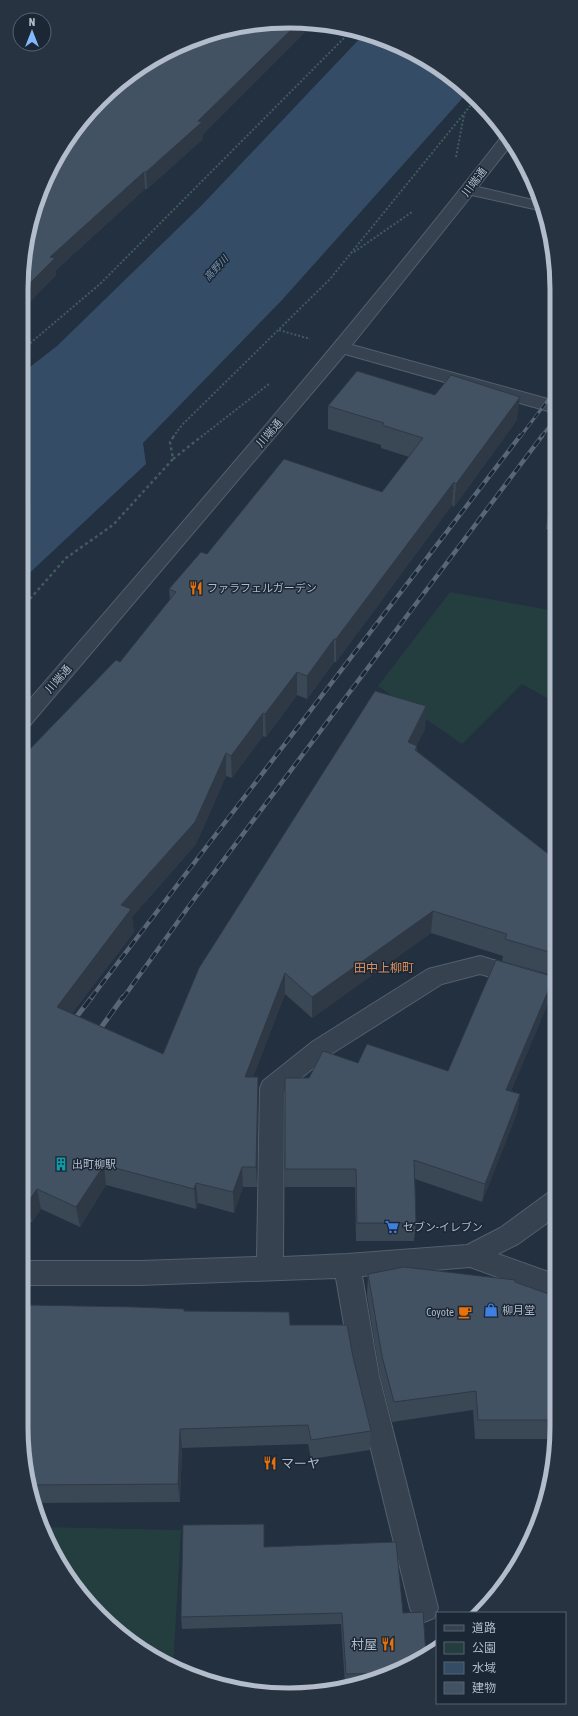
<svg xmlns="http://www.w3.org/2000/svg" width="578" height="1716" font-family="'Asap Condensed','Noto Sans JP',sans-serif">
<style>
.green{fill:#243e40}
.water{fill:#354c67}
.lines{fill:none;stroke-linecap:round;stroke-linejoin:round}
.minor-casing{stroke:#545f6d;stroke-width:2}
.path-far1{stroke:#425b5d;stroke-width:2;stroke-dasharray:2 2;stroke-linecap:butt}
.path{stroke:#425b5d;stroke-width:2.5;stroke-dasharray:3 3;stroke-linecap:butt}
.minor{fill:#36424f;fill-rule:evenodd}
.rail-far2-casing{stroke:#586676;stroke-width:3}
.rail-far1-casing{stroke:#586676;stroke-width:4.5}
.rail-casing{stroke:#586676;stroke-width:5}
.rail-far2{stroke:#1b2734;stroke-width:2;stroke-dasharray:6;stroke-linecap:butt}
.rail-far1{stroke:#1b2734;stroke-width:3;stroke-dasharray:8;stroke-linecap:butt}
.rail{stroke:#1b2734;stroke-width:3.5;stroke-dasharray:11;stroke-linecap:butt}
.wall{fill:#3a4755}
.shaded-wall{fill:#2f3945}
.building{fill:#435263;stroke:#2f3945}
.labels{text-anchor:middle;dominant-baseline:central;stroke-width:3;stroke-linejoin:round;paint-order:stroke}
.far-water-label{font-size:10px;font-style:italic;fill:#7894b3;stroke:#1b2734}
.street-label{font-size:11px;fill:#b2bcca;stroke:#1b2734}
.poi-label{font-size:11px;fill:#b2bcca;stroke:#1b2734;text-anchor:start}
.neighbourhood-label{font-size:12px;fill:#db8e5c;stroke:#1b2734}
.near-poi-label{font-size:13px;fill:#b2bcca;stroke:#1b2734;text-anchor:start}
.rim{fill:none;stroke:#b2bcca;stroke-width:5}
</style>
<rect width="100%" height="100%" fill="#22303f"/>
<g class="green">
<path d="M450,592L555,611L556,703L522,684L462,744L378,686Z"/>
<path d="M41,1527L181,1530L173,1668L126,1640L88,1604Z"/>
</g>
<path class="water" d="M365,33L423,57L467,93L282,300L143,443L146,464L22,580L21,374L57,346L202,205Z"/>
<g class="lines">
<g class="minor-casing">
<g id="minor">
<path d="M505,135L511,145L478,187L541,202L543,211L472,195L352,345L555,401V413L345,354L30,725L23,727V707C186,519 349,332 502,136Z"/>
<path d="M480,956L556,978V996L480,974L442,984L328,1056L284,1092L283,1257L347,1254L467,1245L500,1228L548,1193L557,1190V1216L518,1244L498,1254L557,1275V1299L470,1267L362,1276L379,1376L438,1608L434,1618L424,1622L414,1618L410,1608L353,1376L336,1278L140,1285H25V1261H140L257,1257L260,1088L263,1081L312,1042L428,969Z"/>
</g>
</g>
<g class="path-far1">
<path d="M456,157L464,115"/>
<path d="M354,252L412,212"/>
<path d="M279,330L310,339"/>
<path d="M21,351L100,284L353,29"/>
<path d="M173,437L182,425L330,279L475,100"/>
<path d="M201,437L269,384"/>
</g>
<g class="path">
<path d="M173,459L202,436"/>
<path d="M22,608L66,558L113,525L173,459L170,442L174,436"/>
</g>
<use href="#minor" class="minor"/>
<g class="rail-far2-casing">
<g id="rail-far2">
<path d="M520,437L555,391"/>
<path d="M541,437L555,419"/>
</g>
</g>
<g class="rail-far1-casing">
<g id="rail-far1">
<path d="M91,998L520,436"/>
<path d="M123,998L192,902L542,436"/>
</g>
</g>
<g class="rail-casing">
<g id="rail">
<path d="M70,1025L92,997"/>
<path d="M95,1036L123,997"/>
</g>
</g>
<use href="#rail-far2" class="rail-far2"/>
<use href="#rail-far1" class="rail-far1"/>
<use href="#rail" class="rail"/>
</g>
<g class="wall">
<path d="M306,22L316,23L312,28H309L203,134V139L147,189H145L56,270V275L21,311V289L30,220Z"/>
<path d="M435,395L517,420L454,507L452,505L336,662H334L307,699L297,695L266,737L263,736L232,778L226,776L196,844L132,917L134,932L72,1013L163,1054L426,706L425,729L416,746L417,751L556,860V976L502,961L503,956L431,933L312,1018L285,994L253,1077H258V1098L257,1187H243L234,1213L198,1203L196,1209L106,1185L80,1227L41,1209L32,1222H25L23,750L27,752L120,662L170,601L169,589L207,554L382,492L409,457L381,448V445L328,429V406Z"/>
<path d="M555,490V532L546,529L550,497Z"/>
<path d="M551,996L511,1091L520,1094L517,1113L482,1202L415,1179L416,1223L414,1241H356L355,1187H285V1078H309L448,1071Z"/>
<path d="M368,1274L515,1282L557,1297V1427L548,1496L545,1503L552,1439H475L473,1410L392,1422L380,1376L367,1295Z"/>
<path d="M184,1311L290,1325L353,1357L371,1431L370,1450L311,1459L308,1444L182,1448L180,1502L33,1503L26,1479Z"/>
<path d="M264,1547L403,1613L426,1655L361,1684L345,1685L341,1624L182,1629L181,1617Z"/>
</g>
<g class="shaded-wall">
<path d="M299,22H309V28L203,134V139L147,189L146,172Z"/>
<path d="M312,22L316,23L312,28Z"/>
<path d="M144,172L145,189L56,270V275L21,311V292L50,257Z"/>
<path d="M520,397L517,420L454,507L456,484Z"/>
<path d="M454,482L452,505L336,662V639Z"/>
<path d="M334,639V662L307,699V676Z"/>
<path d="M297,672V695L266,737L265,714Z"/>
<path d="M426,706L425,729L407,765L408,742Z"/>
<path d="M263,713V736L232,778L231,756Z"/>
<path d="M226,753V776L196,844L132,917L134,932L60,1028L57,1007L121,905Z"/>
<path d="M433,911L431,933L312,1018V997Z"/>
<path d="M285,973V994L245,1098V1077Z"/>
<path d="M554,977L551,996L504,1108L506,1090Z"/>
<path d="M258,1077V1098L257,1187L256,1167Z"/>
<path d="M520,1094L517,1113L482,1202L485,1184Z"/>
<path d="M104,1165L106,1185L80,1227L76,1207Z"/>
<path d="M242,1167L243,1187L234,1213L233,1192Z"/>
<path d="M196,1183L198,1203L196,1209L194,1189Z"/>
<path d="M37,1189L41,1209L32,1222L28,1202Z"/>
<path d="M180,1429L182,1448L180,1502L178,1484Z"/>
</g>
<g class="building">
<path d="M299,22L198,121L202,122L146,172H144L50,257L55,258L21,292L30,220L49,171L76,126L99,101L126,77L155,57L203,35L254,23Z"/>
<path d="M357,371L435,395L451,375L520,397L456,484L454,482L336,639H334L307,676L297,672L265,714L263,713L231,756L226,753L195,822L121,905L131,909L57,1007L163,1054L199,968L375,691L426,706L408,742L417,746L415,750L556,860V954L505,939L507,934L433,911L312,997L285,973L245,1077H258L256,1167H242L233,1192L196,1183L194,1189L104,1165L76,1207L37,1189L28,1202H25L23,750L27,752L116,660L120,662L176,592L169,589L201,552L207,554L284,459L382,492L423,438L382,425L384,423L328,406Z"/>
<path d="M555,490V499L550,497Z"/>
<path d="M496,960L554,977L506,1090L520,1094L485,1184L414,1160L416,1223H357L356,1169H285V1078H309L323,1051L358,1063L367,1044L448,1071Z"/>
<path d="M404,1267L515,1280V1282L557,1297V1427L549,1490L556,1420H478L476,1391L394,1402L382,1356L368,1274Z"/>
<path d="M25,1305L135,1307L184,1309V1311L289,1312L290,1325H347L353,1357L371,1431L311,1440L308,1425L180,1429L178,1484L28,1485L26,1479Z"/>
<path d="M264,1524V1547L396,1542L403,1613L423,1612L426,1655L414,1661H400V1667L387,1673L346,1674L342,1613L181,1617L183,1525Z"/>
<path d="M277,1691H324L307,1694L277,1693Z"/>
</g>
<defs>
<g id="restaurant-bare" transform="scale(1.08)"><path d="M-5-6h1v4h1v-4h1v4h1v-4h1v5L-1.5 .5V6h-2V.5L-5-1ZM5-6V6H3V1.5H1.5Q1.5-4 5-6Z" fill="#e8710a" stroke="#1b2734" stroke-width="2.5" paint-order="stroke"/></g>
<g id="building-bare" transform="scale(1.08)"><path d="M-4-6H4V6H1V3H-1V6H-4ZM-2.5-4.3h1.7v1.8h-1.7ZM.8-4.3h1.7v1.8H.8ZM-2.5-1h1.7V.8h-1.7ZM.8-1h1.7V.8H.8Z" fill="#0f9aa8" stroke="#1b2734" stroke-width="2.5" paint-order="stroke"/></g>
<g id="supermarket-bare" transform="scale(1.08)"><path d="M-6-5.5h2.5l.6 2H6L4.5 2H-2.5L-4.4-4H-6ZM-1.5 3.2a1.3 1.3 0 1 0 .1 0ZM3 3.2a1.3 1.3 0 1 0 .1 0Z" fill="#3f7fe0" stroke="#1b2734" stroke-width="2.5" paint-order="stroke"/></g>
<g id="shop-bare" transform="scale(1.08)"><path d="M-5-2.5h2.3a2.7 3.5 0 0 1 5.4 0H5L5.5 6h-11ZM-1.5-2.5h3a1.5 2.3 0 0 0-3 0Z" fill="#3f7fe0" stroke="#1b2734" stroke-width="2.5" paint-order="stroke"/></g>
<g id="cafe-bare" transform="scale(1.08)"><path d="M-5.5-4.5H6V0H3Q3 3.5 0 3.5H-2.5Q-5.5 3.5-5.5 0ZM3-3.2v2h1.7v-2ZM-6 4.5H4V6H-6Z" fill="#e8710a" stroke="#1b2734" stroke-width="2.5" paint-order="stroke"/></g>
</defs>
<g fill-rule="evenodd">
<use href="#restaurant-bare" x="196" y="588"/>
<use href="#building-bare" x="61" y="1164"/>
<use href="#supermarket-bare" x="392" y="1227"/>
<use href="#shop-bare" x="491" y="1310"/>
<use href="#cafe-bare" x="465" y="1312"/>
<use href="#restaurant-bare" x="270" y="1463"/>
<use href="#restaurant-bare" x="388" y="1644"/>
</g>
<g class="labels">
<g class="far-water-label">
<text transform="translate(216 268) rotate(-48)">高野川</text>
</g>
<g class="street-label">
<text transform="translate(474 182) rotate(-53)">川端通</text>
<text transform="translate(269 433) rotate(-49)">川端通</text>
<text transform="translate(58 679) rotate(-49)">川端通</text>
</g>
<g class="poi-label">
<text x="207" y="588">ファラフェルガーデン</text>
<text x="72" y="1164">出町柳駅</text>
<text x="403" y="1227">セブン-イレブン</text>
<text x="502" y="1310">柳月堂</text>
<text x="454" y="1312" text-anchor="end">Coyote</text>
</g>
<g class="neighbourhood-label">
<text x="384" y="968">田中上柳町</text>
</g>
<g class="near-poi-label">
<text x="281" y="1463">マーヤ</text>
<text x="377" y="1644" text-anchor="end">村屋</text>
</g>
</g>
<path d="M0 0H578V1716H0ZM289 28H289A261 261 0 0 1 550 289V1427A261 261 0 0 1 289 1688H289A261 261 0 0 1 28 1427V289A261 261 0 0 1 289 28Z" fill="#273340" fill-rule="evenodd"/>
<path class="rim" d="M289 28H289A261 261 0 0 1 550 289V1427A261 261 0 0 1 289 1688H289A261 261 0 0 1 28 1427V289A261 261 0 0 1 289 28Z"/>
<rect x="436" y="1612" width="130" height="92" fill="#1b2734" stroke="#576370"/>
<rect x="444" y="1625" width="20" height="6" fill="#36424f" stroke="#576370"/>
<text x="472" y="1632" font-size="12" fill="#b2bcca">道路</text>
<rect x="444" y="1642" width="20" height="12" fill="#243e40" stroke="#576370"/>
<text x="472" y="1652" font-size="12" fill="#b2bcca">公園</text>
<rect x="444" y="1662" width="20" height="12" fill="#354c67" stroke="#576370"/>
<text x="472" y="1672" font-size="12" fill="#b2bcca">水域</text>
<rect x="444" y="1682" width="20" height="12" fill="#435263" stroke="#576370"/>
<text x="472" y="1692" font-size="12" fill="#b2bcca">建物</text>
<g transform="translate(32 32)"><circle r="19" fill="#1b2734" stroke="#576370"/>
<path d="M0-3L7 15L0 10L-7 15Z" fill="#83b8fe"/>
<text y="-6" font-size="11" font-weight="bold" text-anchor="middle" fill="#b2bcca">N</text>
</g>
</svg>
